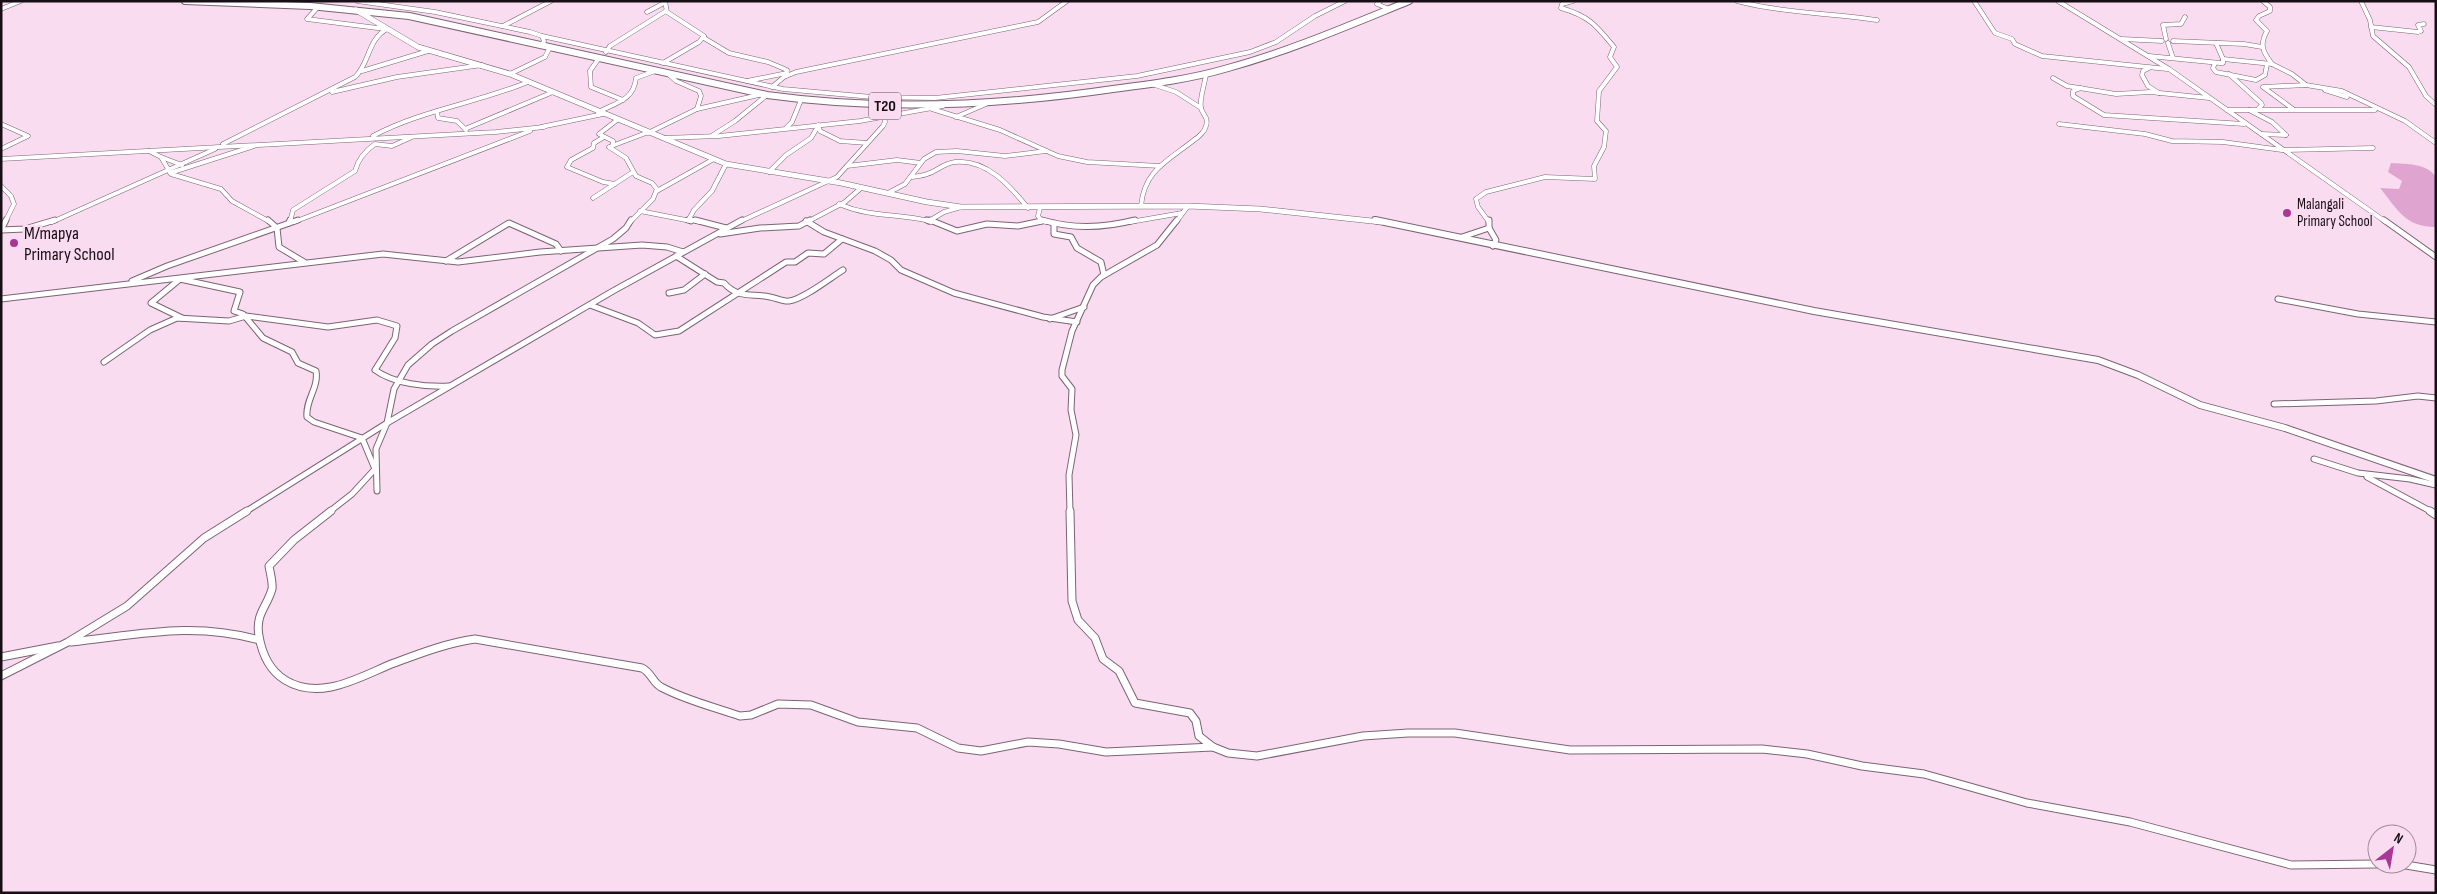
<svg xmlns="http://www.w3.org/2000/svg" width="2437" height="894" font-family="'Sofia Sans Condensed',sans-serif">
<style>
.green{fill:#e0a4d0}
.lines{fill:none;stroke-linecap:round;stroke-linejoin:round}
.minor-far2-casing{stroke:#7c6375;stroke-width:5}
.minor-far1-casing{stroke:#7c6375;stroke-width:7}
.minor-casing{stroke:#7c6375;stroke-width:9}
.tertiary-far1-casing{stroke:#7c6375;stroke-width:6}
.tertiary-casing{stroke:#7c6375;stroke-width:8}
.primary-casing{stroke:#7c6375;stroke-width:8}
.minor-far2{stroke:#fff;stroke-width:4}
.minor-far1{stroke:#fff;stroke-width:5}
.minor{stroke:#fff;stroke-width:7}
.tertiary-far1{stroke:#fff;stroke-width:5}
.tertiary{stroke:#fff;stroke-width:6}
.primary{stroke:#fff;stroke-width:6}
.poi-dot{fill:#a93894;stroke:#fadcf1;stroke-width:2}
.labels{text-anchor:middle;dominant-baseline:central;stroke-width:5;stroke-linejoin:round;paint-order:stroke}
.far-poi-label{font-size:15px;fill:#180e15;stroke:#fadcf1;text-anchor:start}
.shield{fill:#fadcf1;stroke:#5c4c57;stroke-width:1}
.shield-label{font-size:16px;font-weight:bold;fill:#180e15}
.poi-label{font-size:18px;fill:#180e15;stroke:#fadcf1;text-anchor:start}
</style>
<rect width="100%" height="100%" fill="#fadcf1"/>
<path class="green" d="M2391,163C2406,164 2427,163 2436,177V227C2405,227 2398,210 2380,188L2399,189L2402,181L2388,172Z"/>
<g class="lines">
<g class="minor-far2-casing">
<g id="minor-far2">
<path d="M357,1L435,12L530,32L542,36L544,41L542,45"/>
<path d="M1380,1L1377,4L1389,9"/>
<path d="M1737,1C1782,13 1831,13 1877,20"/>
<path d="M1974,1L1995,33L2012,39L2015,44L2042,56L2167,69"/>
<path d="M2058,1L2169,69L2386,222"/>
<path d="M2263,1L2270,7V11L2259,16L2256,20L2267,31C2259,45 2263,52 2272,64"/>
<path d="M2361,1L2370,20L2373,36L2409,67L2426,96L2436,105"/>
<path d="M319,6L307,19L385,29"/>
<path d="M1,9L21,1"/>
<path d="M647,12L664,3"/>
<path d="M503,26L551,1"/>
<path d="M2371,27L2418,32L2421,31L2418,25L2424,24"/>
<path d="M542,36L783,89L872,97L935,98L1137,76L1250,52L1276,42L1315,16L1345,1"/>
<path d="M704,38L729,53L768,62L787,70L786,75"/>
<path d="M2122,39L2162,41"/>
<path d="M2166,39L2163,25L2181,24L2185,17"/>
<path d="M2173,41L2244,44L2262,47"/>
<path d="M2168,43L2173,58"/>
<path d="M2216,43L2223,59"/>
<path d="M606,52L610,46L666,11"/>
<path d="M2149,56L2220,63H2223V59L2272,64L2292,74L2306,85L2342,91L2405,121L2436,143"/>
<path d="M599,58L590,71L591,87L623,100"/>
<path d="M663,63L699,42L704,36L667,12L665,1"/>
<path d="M2215,63L2213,68L2216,72L2256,80L2265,75L2267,64"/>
<path d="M2149,68L2143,71L2142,75L2148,86L2159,93"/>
<path d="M362,71L428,51"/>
<path d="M667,73L676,81L699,91L701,96L697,109"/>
<path d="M510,74L545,57L550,47"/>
<path d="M2229,74L2261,103L2262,105L2258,109"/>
<path d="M2053,78L2067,86L2116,94L2150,92L2209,98"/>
<path d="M747,81L787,73"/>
<path d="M1152,84L1176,92L1201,108"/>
<path d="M772,87L784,77L796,72L1038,22L1067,1"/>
<path d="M2081,88L2073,91V96L2104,115L2244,124"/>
<path d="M2325,90L2347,97"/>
<path d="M332,92L397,77L482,65"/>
<path d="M932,109L1000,130L1058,156L1087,162L1160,166"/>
<path d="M2293,109L2263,87L2306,85"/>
<path d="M2227,110H2375"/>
<path d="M2249,110L2272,122L2286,135"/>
<path d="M437,111L438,118L457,121L466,130"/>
<path d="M598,112C616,103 634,100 636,78L655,71"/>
<path d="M956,117L986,104"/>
<path d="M1,124L28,136L1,149"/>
<path d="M2059,124L2145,134L2172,141L2223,142L2282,150L2373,148"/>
<path d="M818,125L820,131L840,141L867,143"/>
<path d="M541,127L603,114"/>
<path d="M786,128L792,122L801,100"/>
<path d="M465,129L553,92"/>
<path d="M648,133L697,109L763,94"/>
<path d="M2261,134L2286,135"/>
<path d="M713,135L735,121L767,95"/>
<path d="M373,136C422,110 477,103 528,82"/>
<path d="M604,137L594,143L593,148L571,160L567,167L603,182L615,184"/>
<path d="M664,138L719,136L860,121L943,106"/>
<path d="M223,144L355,77C370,63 367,40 387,29"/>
<path d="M613,144V141L599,134L617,120"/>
<path d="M149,151L161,157L171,174L221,189L232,201L270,222"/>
<path d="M161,157L182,165"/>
<path d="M1,159L496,132L544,127"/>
<path d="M847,166L897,160L921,163"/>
<path d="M769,172L786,155L811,138L817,128"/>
<path d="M170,173L254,146"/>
<path d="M912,177C917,176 923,176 927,174C937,171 944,163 955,162C987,159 1010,186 1028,208"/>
<path d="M1,186L11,196L14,204L5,222"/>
<path d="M657,191L712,160"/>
<path d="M888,193L905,184L924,159L936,152L957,151L1005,156L1046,151"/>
<path d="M593,198L633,172"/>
<path d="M839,204C871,218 897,213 929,221"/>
<path d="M1141,206C1144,170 1168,161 1194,140C1199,137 1205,131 1206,126C1209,117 1203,116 1201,108C1199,99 1205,84 1206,74"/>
<path d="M1040,208L1038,216L1042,221L1047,222"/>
<path d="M640,211L691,221"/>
<path d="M52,222L215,149"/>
<path d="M290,222L293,210L355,171C358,159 365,151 375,144L392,146L412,137"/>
<path d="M294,222L530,131"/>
<path d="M630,222L653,199L657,189L652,183L636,176L626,158L609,147L646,133"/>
<path d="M700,222L689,219L694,210L712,191L726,164"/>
<path d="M739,222L837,177L883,126L885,122L883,106"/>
<path d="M807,222L845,202L861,188"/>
<path d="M931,222L929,221L944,212L961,207"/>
<path d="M1039,222L1042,221"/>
<path d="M1130,222L1182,213"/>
<path d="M1176,222L1188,206"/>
<path d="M1489,222L1478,207L1476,199L1486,192L1545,177L1595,179L1594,166L1604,147L1606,131L1597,121L1599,91L1617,67L1610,57L1614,47C1596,25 1589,16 1561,8L1562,4L1573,1"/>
</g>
</g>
<g class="minor-far1-casing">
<g id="minor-far1">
<path d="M268,220L277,228L279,247L304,262"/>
<path d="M688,220L691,221"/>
<path d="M695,220L726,228"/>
<path d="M927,220L929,221"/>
<path d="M930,220L957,231L987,224L1018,226L1042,221"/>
<path d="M1042,220C1072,229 1104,228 1135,220"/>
<path d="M2384,220L2436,257"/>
<path d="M806,221L824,232L875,251L891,260L901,270L954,293L1043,317L1077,322"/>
<path d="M289,223L290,220"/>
<path d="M1054,223V234L1071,237L1077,248L1101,262L1104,275"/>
<path d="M1489,228L1496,240L1493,246"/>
<path d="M1,230L6,220"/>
<path d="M1,230L25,229L55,220"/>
<path d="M720,234L760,228L799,226L810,220"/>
<path d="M1462,237L1489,228V220"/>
<path d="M676,256L717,282L724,283C738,299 752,293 770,297C776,298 784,302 789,301C804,299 830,278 843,270"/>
<path d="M446,261L509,223L556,244L561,251"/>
<path d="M132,281L167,266L298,220"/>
<path d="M669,293L684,290L705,274"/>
<path d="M1,299L383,254L458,262L540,252L642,245L667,247L683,252"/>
<path d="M2278,299L2358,314L2436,322"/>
<path d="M590,305L638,323L655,335L679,331L786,262H795L808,253L824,254L842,239"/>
<path d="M182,318L151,303L180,279L240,292L234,311L243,314L263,338L292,352L298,363L316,371C319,388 305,400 307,417L314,422L362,438L375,469L352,494L329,512"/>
<path d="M1050,319L1084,307"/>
<path d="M104,362L150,330L177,318L229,321L246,316L328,327L377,320L397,326L395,338L375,370C394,384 426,387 449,386"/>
<path d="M2274,404L2376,401L2418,396L2436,398"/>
<path d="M2314,459L2358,473L2410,479L2436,485"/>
<path d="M2367,477L2432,512"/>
<path d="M377,491L376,449L387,423L394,389L408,365L432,344L452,331L613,239L626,228L631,220"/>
<path d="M245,512L387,423L613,291L742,220"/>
<path d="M1070,512L1069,475L1076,435L1071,410L1072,389L1062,376V370L1072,331L1093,285L1101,277L1157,245L1177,220"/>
</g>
</g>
<g class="minor-casing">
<g id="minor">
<path d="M331,511L294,540L269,566C270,572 273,583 272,589C267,607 255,614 259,636C262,654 269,670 285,680C321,702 361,676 394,663C421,653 447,643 475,639L642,668C651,672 653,683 661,687C685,700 714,707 740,716L751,715L778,704L811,705L858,722L917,728L958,748L981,751L1028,742L1059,744L1106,752L1213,747"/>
<path d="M1070,511L1072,601L1078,620L1095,638L1103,659L1119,671L1135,703L1190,713L1196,721L1199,736L1213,747L1228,753L1257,756L1363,736L1408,733H1455L1570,750L1762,749L1807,754L1862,766L1924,774L2027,803L2130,822L2291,865L2377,864"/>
<path d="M2430,511L2436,515"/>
<path d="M71,642C138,635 192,621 259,640"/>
<path d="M1,657L58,646"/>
<path d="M1,676L68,642L127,606L204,538L247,511"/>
<path d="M2400,864L2436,870"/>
</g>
</g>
<g class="tertiary-far1-casing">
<path id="tertiary-far1" d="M356,10L418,47L510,74L726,164L841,183L927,202L961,207L1188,206L1260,209L1381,222"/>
</g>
<g class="tertiary-casing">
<path id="tertiary" d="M1375,220L1814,311L2098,360L2138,375L2200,405L2285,428L2436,480"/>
</g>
<g class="primary-casing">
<path id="primary" d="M185,1L310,6L409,16L767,95C883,111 998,106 1113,89C1152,84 1191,79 1228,68C1290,51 1350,25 1409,1"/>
</g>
<use href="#minor-far2" class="minor-far2"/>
<use href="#minor-far1" class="minor-far1"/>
<use href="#minor" class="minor"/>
<use href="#tertiary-far1" class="tertiary-far1"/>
<use href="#tertiary" class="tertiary"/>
<use href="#primary" class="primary"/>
</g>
<g class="poi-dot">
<circle cx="2287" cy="213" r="5"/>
<circle cx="14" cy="243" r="5"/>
</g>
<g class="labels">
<g class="far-poi-label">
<text x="2297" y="204">Malangali<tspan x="2297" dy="17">Primary School</tspan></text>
</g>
<rect class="shield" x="869" y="92.5" width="32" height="27" rx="4"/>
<g class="shield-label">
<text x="885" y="106">T20</text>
</g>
<g class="poi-label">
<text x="24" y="233">M/mapya<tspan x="24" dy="21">Primary School</tspan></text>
</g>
</g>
<rect width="2437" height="894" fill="none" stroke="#180e15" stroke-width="5"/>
<g transform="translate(2392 849) rotate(31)"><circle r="24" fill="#fadcf1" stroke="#a08a99"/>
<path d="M0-4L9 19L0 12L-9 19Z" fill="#a93894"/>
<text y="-8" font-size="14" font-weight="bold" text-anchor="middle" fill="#180e15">N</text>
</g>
</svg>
